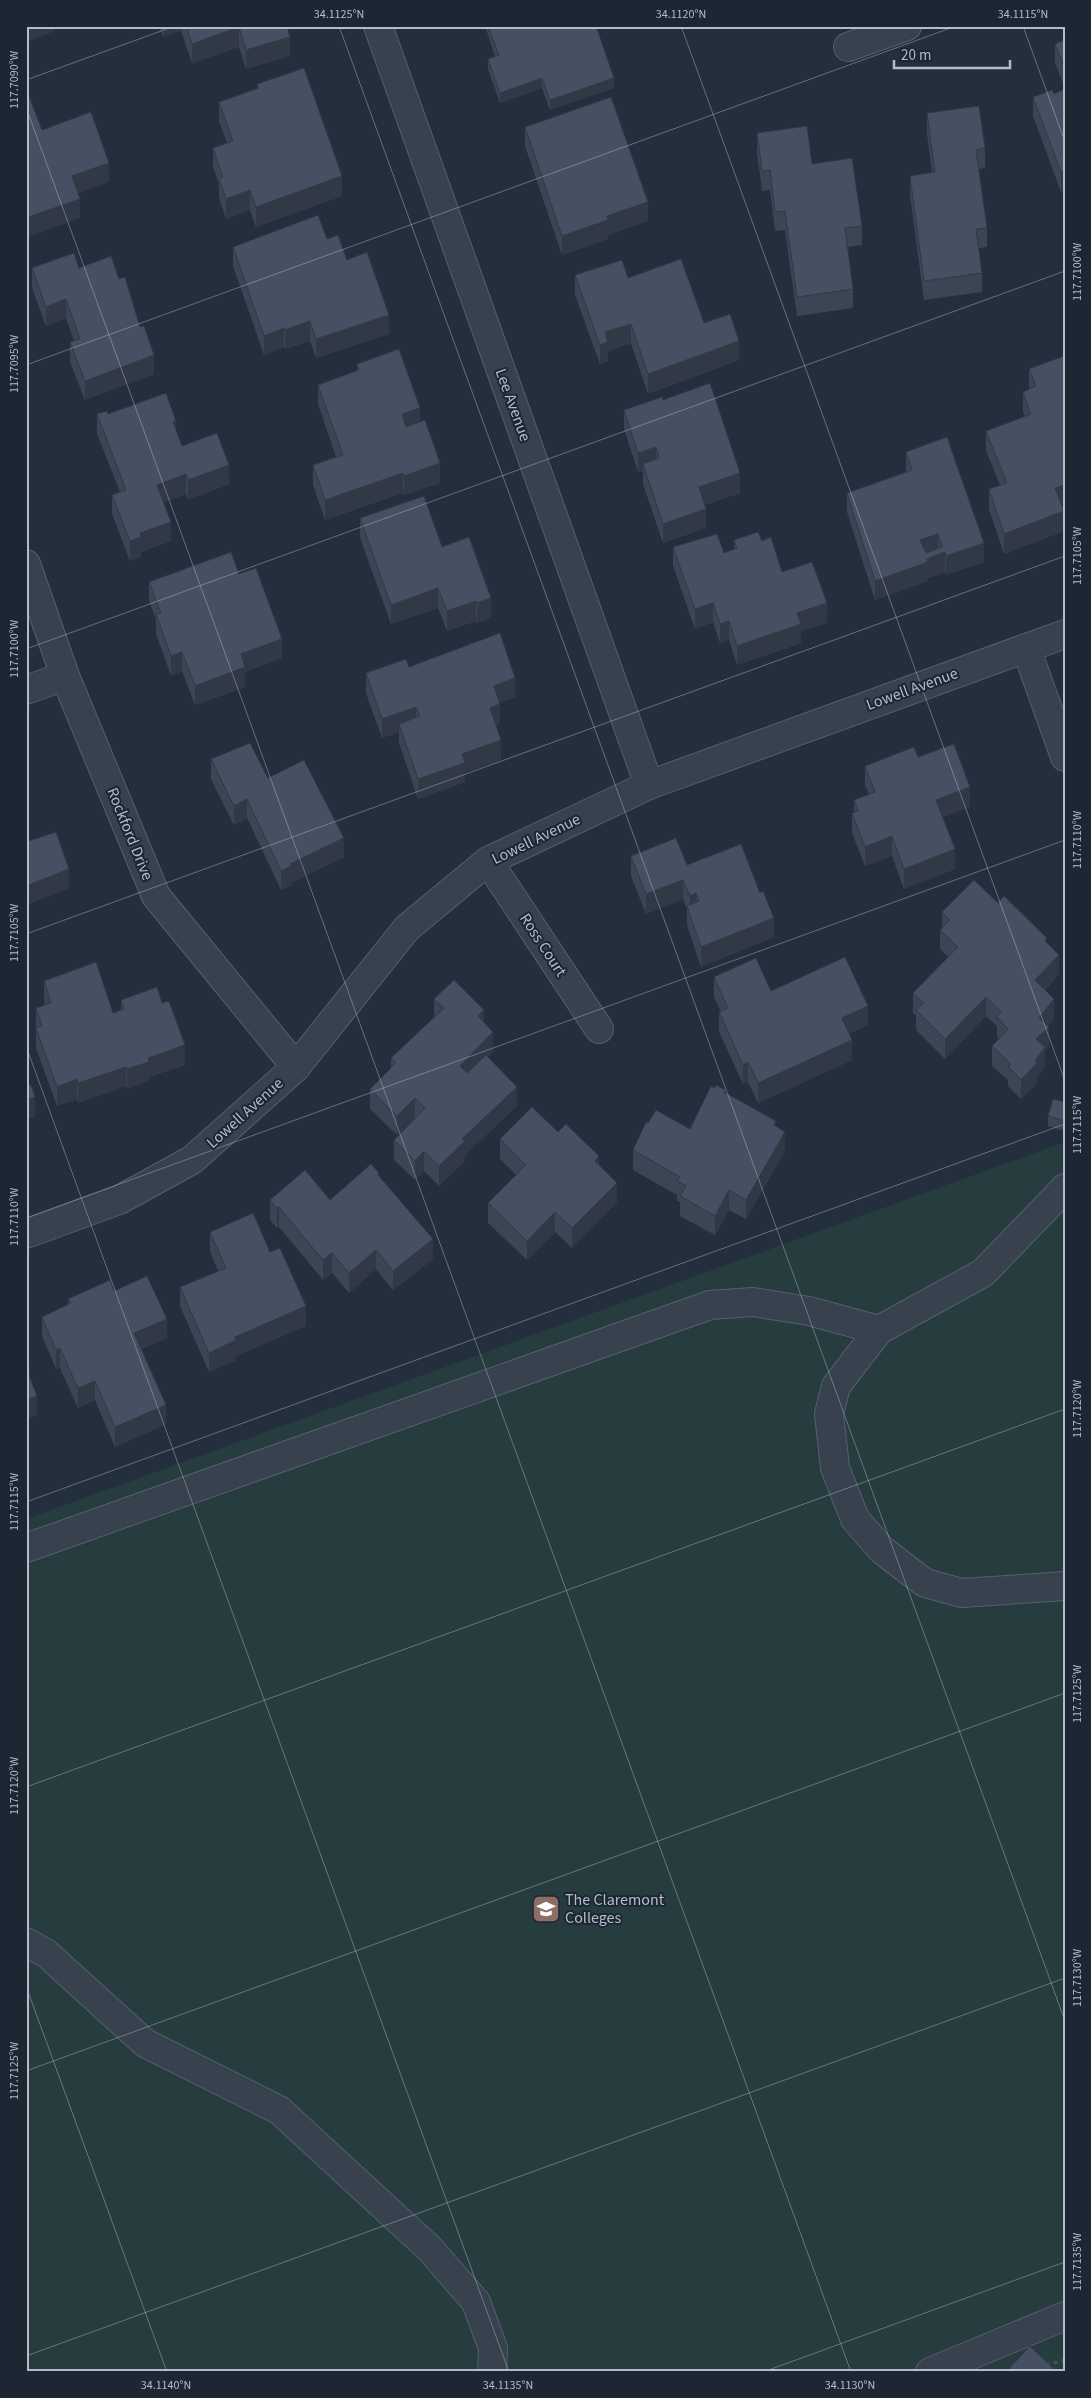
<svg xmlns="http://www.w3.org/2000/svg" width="1091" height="2398" font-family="'Source Sans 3',sans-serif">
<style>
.green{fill:#263c3f}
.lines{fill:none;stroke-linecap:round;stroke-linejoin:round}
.minor-casing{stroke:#565f6c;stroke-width:30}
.path{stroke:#44595c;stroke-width:3;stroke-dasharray:4 4;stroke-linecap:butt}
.minor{stroke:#38414e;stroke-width:28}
.wall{fill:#3b4654}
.shaded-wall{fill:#303945}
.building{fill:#455162;stroke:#303945;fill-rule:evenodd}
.ticks{fill:none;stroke:#b4bcc9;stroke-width:1;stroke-opacity:0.45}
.labels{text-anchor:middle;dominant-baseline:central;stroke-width:4;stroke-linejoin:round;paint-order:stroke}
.street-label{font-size:16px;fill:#b4bcc9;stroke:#1d2633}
.poi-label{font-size:16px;fill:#b4bcc9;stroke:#1d2633;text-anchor:start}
.neatline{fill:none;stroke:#b4bcc9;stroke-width:2}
.ticks-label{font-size:12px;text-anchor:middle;fill:#b4bcc9}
</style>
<rect width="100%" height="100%" fill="#242f3e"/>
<path class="green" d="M1065,1142V2372H26V1519Z"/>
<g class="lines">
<g class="minor-casing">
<g id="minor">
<path d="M378,26L649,785"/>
<path d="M848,47L907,26"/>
<path d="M26,564L65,676L156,896L296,1067"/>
<path d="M1026,648L1065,757"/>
<path d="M26,690L65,676"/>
<path d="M488,861L599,1029"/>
<path d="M1065,1188L983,1273L879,1330L836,1386L829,1414L835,1468L855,1519L882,1550L925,1583L962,1593L1065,1586"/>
<path d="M26,1234L119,1200L192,1160L296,1067L407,928L488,861L649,785L1065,634"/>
<path d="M26,1548L710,1305L753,1302L809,1311L879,1330"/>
<path d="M26,1942L47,1954L145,2043L279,2110L430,2249L476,2302L493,2348L492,2372"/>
<path d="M930,2372L1065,2316"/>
</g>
</g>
<path class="path" d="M1046,2365L1065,2360"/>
<use href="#minor" class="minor"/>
</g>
<g class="wall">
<path d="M159,26H287L290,56L246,69L239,47L192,63L181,31L163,37Z"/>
<path d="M485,26H596L614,88L550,110L542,88L500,103L488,69V59L495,56Z"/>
<path d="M1065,40V88L1055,63V44Z"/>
<path d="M257,84L342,196L256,227L250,210L226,219L219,198V184L213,167V148L227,143L219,121V102L257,88Z"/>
<path d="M1065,89V190L1061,192L1033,116V97L1054,94Z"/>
<path d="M927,113L985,148V168L979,169L987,228V247L979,248L982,273V292L924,300L910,195V176L932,173L927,133Z"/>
<path d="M525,127L648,221L608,235V239L562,255L525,146Z"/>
<path d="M757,133L812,164L862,226V245L847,247L853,289V308L797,316L785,230L775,231L770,190L762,191L757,153Z"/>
<path d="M327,239L347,260L389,334L316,358L310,341L285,349L284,347L264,355L233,266V247Z"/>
<path d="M32,268H79L154,374L85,400L70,362V342L74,341L66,318L46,326L32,288Z"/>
<path d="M575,275L628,278L704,323L739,360L648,394L631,343L608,351V361L600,364L575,295Z"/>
<path d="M1064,356L1061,506L1064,531L1004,554L989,509V489L1000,485L986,451V431L1025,417L1023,411V392L1029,389V369Z"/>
<path d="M357,364L420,422L440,483L404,495L403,493L325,520L313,485V465L336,457L318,404V385L357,371Z"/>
<path d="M663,400L740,493L705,505L706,528L663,543L643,484V471L638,472L624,429V410Z"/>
<path d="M97,414H108L176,430L182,446L229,484L188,500L186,494L164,502L171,541L141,552V557L130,561L112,514V495L120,492L97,434Z"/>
<path d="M906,452L984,562L946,575L945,572L928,578V581L875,600L847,512V493L906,472Z"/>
<path d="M360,518L442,547L491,618L477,623L476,621L447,631L438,608L391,624L360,538Z"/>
<path d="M734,540L762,541L782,572L827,623L801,631V643L737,665L729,640L720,643L713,622L695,629L673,566V547L724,553L734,549Z"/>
<path d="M239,574L282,658L245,672V687L195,705L182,671L171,676L156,634V619L149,601V582Z"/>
<path d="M409,667L515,697L499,703L500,724L496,725L501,760L465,772V782L418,799L399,743V732L382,738L366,693V673Z"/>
<path d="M918,757L970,807L943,817L955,869L904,889L892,856L865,866L852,833V813L854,812V800L869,794L865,785V766Z"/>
<path d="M211,759L268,778L344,857L291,883V885L281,890L247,818L234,825L211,779Z"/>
<path d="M631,856L687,865L760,893L774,937L701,967L687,925V909L683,899L646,914L631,876Z"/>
<path d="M998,903L1047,943L1059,974L1045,990L1054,1018L1048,1026L1049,1046L1045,1050V1067L1037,1077V1083L1021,1099L1008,1086V1080L992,1066V1046L999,1039L997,1037V1026L986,1016L945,1059L916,1030V1015L913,1013V993L948,957L940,949V930L942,928V912Z"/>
<path d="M714,977L771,991L868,1025L849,1034L852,1060L758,1103L748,1082L743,1084L719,1032V1012H721L714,997Z"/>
<path d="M44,981L113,1013L121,1010V1000L185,1065L149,1077V1081L127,1089L126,1086L78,1103L77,1099L57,1106L36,1048V1008L45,1005L44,1000Z"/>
<path d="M434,999L484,1023L493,1052L488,1057L517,1106L465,1155V1161L439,1186L424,1171L415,1180L394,1160V1140L415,1118L397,1135L370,1109V1089L391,1068V1058L434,1017Z"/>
<path d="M726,1093L776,1126L785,1151L746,1219L729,1210L715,1235L680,1216V1202L677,1201V1195L633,1170V1150L648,1123L690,1129Z"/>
<path d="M1065,1102V1131L1048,1126V1116Z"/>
<path d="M558,1132L599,1165L617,1202L572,1248L555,1232L527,1260L488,1223V1203L516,1175L500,1159V1139Z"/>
<path d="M379,1176L433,1259L393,1290L376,1269L349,1293L332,1273L323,1280L279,1227L277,1228L270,1220V1200H330Z"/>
<path d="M210,1232L270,1252L306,1326L236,1356V1360L209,1372L180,1306V1287L218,1271L210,1252Z"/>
<path d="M114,1291L167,1338L142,1349L166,1424L115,1447L95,1400L78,1408L60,1368L56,1369L42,1336V1317L68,1305V1299Z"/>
</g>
<g class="shaded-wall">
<path d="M26,26H55V31L26,42Z"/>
<path d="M163,26H181V31L163,37Z"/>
<path d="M239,27V47L192,63V44Z"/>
<path d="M290,37V56L246,69V50Z"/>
<path d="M542,78V88L500,103V93Z"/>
<path d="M614,78V88L550,110V100Z"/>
<path d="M109,163V182L72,196V176Z"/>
<path d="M1065,171V190L1061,192V172Z"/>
<path d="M342,176V196L256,227V207Z"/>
<path d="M250,190V210L226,219V199Z"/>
<path d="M80,199V218L26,238V218Z"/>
<path d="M648,202V221L608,235V239L562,255V236L607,216Z"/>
<path d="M66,299V318L46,326V307Z"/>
<path d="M389,315V334L316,358V339Z"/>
<path d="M310,321V341L285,349V330Z"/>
<path d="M631,324V343L608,351V361L600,364V345L605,332Z"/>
<path d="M284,328V347L264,355V336Z"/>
<path d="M739,341V360L648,394V374Z"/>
<path d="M154,355V374L85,400V381Z"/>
<path d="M420,408V427L402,434V414Z"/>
<path d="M176,421V440L173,422Z"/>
<path d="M656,447V467L643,464V471L638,472V453Z"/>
<path d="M440,463V483L404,495V476Z"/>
<path d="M229,465V484L188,500V480Z"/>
<path d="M403,473V493L325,520V500Z"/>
<path d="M740,473V493L699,507V487Z"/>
<path d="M186,474V494L157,505V485Z"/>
<path d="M1065,485V504L1055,508V488Z"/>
<path d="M706,509V528L663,543V524Z"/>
<path d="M1064,511V531L1004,554V534Z"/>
<path d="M171,522V541L141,552V557L130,561V541L140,533Z"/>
<path d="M938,534V553L920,560V540Z"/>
<path d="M984,543V562L946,575V556Z"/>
<path d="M945,552V572L928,578V581L875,600V581L927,559Z"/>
<path d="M438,588V608L391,624V605Z"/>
<path d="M491,598V618L477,623V603Z"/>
<path d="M476,601V621L447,631V611Z"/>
<path d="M713,603V622L695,629V609Z"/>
<path d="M827,603V623L801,631V643L737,665V646L797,613Z"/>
<path d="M729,621V640L720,643V624Z"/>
<path d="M282,639V658L245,672V687L195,705V686L241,654Z"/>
<path d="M182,652V671L171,676V656Z"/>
<path d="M515,678V697L494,705V686Z"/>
<path d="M500,704V724L490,727V708Z"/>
<path d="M416,707V726L399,724V732L382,738V719Z"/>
<path d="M501,740V760L465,772V782L418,799V779L462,754Z"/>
<path d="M970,787V807L936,820V800Z"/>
<path d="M247,799V818L234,825V806Z"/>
<path d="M892,836V856L865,866V847Z"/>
<path d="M344,838V857L291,883V885L281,890V871L290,864Z"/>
<path d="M955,849V869L904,889V869Z"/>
<path d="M69,869V889L26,905V886Z"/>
<path d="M683,880V899L646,914V894Z"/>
<path d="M696,893V913H690V896Z"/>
<path d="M774,918V937L701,967V947Z"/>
<path d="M1059,955V974L1035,1000V980Z"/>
<path d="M986,997V1016L945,1059V1039Z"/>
<path d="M1054,999V1018L1043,1032L1049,1027V1046L1045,1050V1067L1037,1077V1083L1021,1099V1080L1035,1061L1036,1039L1039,1018Z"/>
<path d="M868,1006V1025L842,1037V1018Z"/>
<path d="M484,1010V1030L478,1016Z"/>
<path d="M493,1032V1052L460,1085V1066Z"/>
<path d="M852,1040V1060L758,1103V1083Z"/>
<path d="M185,1045V1065L149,1077V1081L127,1089V1069L148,1058Z"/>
<path d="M748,1062V1082L743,1084V1065Z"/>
<path d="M126,1067V1086L78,1103V1083Z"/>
<path d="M77,1079V1099L57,1106V1087Z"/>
<path d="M517,1087V1106L465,1155V1161L439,1186V1166L462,1139Z"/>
<path d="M35,1097V1117L26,1119V1100Z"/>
<path d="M415,1098V1118L397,1135V1116Z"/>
<path d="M785,1132V1151L746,1219V1200Z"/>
<path d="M424,1151V1171L415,1180V1161Z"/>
<path d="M599,1156V1176L595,1161Z"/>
<path d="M617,1183V1202L572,1248V1228Z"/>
<path d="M729,1190V1210L715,1235V1216Z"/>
<path d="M279,1207V1227L277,1228V1208Z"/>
<path d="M555,1212V1232L527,1260V1241Z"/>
<path d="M433,1239V1259L393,1290V1271Z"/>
<path d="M376,1250V1269L349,1293V1273Z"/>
<path d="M332,1253V1273L323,1280V1260Z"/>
<path d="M306,1306V1326L236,1356V1360L209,1372V1353L235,1337Z"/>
<path d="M167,1319V1338L134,1353V1333Z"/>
<path d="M60,1348V1368L56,1369V1350Z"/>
<path d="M30,1369V1388L27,1370Z"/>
<path d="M95,1381V1400L78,1408V1388Z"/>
<path d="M37,1396V1415L26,1420V1400Z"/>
<path d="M166,1405V1424L115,1447V1427Z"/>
</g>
<g class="building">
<path d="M186,26H287L290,37L246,50L239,27L192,44Z"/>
<path d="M488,26H596L614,78L550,100L542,78L500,93L488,59L499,55Z"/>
<path d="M1065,40V69L1055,44Z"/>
<path d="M304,68L342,176L256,207L250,190L226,199L219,179L223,177L213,148L233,141L219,102L259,88L257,84Z"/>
<path d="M1065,89V171L1061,172L1033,97L1052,90L1054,94Z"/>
<path d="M29,96L42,130L91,112L109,163L72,176L80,199L26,218V97Z"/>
<path d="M611,97L648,202L607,216L608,220L562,236L525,127Z"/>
<path d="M979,106L985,148L976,150L987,228L976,229L982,273L924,281L910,176L935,172L927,113Z"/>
<path d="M807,126L812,164L852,158L862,226L845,228L853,289L797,297L785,211L775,212L770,170L762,171L757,133Z"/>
<path d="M318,215L327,239L338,235L347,260L367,252L389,315L316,339L310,321L285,330L284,328L264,336L233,247Z"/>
<path d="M74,253L79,268L111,256L119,279L125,277L140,327L144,326L154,355L85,381L70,342L80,339L66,299L46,307L32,268Z"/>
<path d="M681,259L704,323L730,314L739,341L648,374L631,324L605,332L608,342L600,345L575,275L622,260L628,278Z"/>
<path d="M399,349L420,408L402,414L406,427L425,420L440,463L404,476L403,473L325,500L313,465L343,455L318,385L359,370L357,364Z"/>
<path d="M1064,356L1065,485L1055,488L1064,511L1004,534L989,489L1007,483L986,431L1031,414L1023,392L1036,386L1029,369Z"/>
<path d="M710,383L740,473L699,487L706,509L663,524L643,464L659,458L656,447L638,453L624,410L662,397L663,400Z"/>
<path d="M166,393L176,421L173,422L182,446L217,433L229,465L188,480L186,474L157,485L171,522L140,533L141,537L130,541L112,495L126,490L97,414L107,411L108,414Z"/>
<path d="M947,437L984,543L946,556L945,552L927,559L928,562L875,581L847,493L912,470L906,452ZM938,534L942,547L926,553L920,540Z"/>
<path d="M424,496L442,547L469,537L491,598L477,603L476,601L447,611L438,588L391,605L360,518Z"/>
<path d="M758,532L762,541L771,537L782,572L812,562L827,603L797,613L801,624L737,646L729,621L720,624L713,603L695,609L673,547L717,534L724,553L737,548L734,540Z"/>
<path d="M231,552L239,574L256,568L282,639L241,654L245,667L195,686L182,652L171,656L156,614L161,613L149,582Z"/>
<path d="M500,633L515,678L494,686L500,704L490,708L501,740L462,754L465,763L418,779L399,724L420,716L416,707L382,719L366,673L406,659L409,667Z"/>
<path d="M250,743L268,778L304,760L344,838L290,864L291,866L281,871L247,799L234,806L211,759Z"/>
<path d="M954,744L970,787L936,800L955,849L904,869L892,836L865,847L852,813L858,811L854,800L875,792L865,766L914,747L918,757Z"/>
<path d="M56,832L69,869L26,886V842Z"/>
<path d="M676,838L687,865L741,844L760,893L763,891L774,918L701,947L687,906L699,901L696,893L690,896L683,880L646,894L631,856Z"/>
<path d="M974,880L998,903L1004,896L1047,938L1045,941L1059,955L1035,980L1054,999L1039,1018L1049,1027L1036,1039L1045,1047L1035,1061L1037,1063L1021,1080L1008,1066L1011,1064L992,1046L1008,1029L997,1017L1001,1012L986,997L945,1039L916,1010L924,1003L913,993L958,947L940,930L950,920L942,912Z"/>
<path d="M845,957L868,1006L842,1018L852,1040L758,1083L748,1062L743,1065L719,1012L728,1008L714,977L756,958L771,991Z"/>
<path d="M96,962L113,1013L124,1009L121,1000L157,987L162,1003L169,1001L185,1045L148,1058L149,1062L127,1069L126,1067L78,1083L77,1079L57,1087L36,1028L42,1026L36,1008L51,1003L44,981Z"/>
<path d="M454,980L484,1010L478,1016L493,1032L460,1066L467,1073L486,1055L517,1087L462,1139L465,1141L439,1166L424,1151L415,1161L394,1140L425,1108L415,1098L397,1116L370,1089L396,1063L391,1058L444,1008L434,999Z"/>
<path d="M26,1080L28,1086L31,1085L35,1097L26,1100Z"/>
<path d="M716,1085L726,1090L724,1092L776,1121L774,1125L785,1132L746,1200L729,1190L715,1216L680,1196L686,1186L677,1181L680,1177L633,1150L646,1122L648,1123L656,1110L690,1129L711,1086L715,1088Z"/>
<path d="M1053,1099L1065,1102V1121L1048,1116Z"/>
<path d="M532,1107L558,1132L566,1124L599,1156L595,1161L617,1183L572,1228L555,1212L527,1241L488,1203L526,1165L500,1139Z"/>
<path d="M371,1164L379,1173L378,1175L433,1239L393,1271L376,1250L349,1273L332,1253L323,1260L279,1207L277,1208L270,1200L305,1170L330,1200Z"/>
<path d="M253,1213L270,1252L280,1248L306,1306L235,1337L236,1340L209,1353L180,1287L226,1268L210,1232Z"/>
<path d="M147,1276L167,1319L134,1333L166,1405L115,1427L95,1381L78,1388L60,1348L56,1350L42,1317L71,1303L68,1299L110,1280L114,1291Z"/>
<path d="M26,1358L30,1369L27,1370L37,1396L26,1400Z"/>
<path d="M1030,2346L1057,2372H1006Z"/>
</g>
<path class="ticks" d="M339,26L1065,2021M681,26L1065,1081M1023,26L1065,142M26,80L175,26M26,107L851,2372M26,365L956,26M26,649L1065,271M26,934L1065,556M26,1046L509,2372M26,1218L1065,840M26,1502L1065,1124M26,1787L1065,1409M26,1986L167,2372M26,2071L1065,1693M26,2356L1065,1978M763,2372L1065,2262"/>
<defs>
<g id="university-square" transform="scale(1.4375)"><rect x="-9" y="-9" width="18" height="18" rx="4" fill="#8d6e63" stroke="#1d2633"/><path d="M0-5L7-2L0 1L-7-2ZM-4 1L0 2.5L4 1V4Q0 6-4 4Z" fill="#fff"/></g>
</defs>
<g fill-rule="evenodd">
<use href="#university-square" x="546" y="1909"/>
</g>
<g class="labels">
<g class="street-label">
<text transform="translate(513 405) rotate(70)">Lee Avenue</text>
<text transform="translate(912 689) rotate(-20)">Lowell Avenue</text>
<text transform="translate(130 834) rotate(68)">Rockford Drive</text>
<text transform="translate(536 839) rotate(-26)">Lowell Avenue</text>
<text transform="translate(543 945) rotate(57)">Ross Court</text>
<text transform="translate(245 1113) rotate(-42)">Lowell Avenue</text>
</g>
<g class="poi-label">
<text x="565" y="1900">The Claremont<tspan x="565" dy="18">Colleges</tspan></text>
</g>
</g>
<rect width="1091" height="2398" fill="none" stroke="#1d2633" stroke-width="55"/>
<path d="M894 60v8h116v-8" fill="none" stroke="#b4bcc9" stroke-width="2.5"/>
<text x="901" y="60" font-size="15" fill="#b4bcc9" stroke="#1d2633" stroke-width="4" paint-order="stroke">20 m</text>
<rect x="28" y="28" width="1036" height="2342" class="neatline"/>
<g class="ticks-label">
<text x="339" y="18">34.1125°N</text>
<text x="681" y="18">34.1120°N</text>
<text x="1023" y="18">34.1115°N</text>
<text transform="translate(14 80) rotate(-90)" y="4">117.7090°W</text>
<text transform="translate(1077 272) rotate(-90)" y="4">117.7100°W</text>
<text transform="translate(14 364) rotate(-90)" y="4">117.7095°W</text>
<text transform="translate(1077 556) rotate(-90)" y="4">117.7105°W</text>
<text transform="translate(14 649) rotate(-90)" y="4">117.7100°W</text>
<text transform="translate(1077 840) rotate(-90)" y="4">117.7110°W</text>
<text transform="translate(14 933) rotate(-90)" y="4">117.7105°W</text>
<text transform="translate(1077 1125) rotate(-90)" y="4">117.7115°W</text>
<text transform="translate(14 1217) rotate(-90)" y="4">117.7110°W</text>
<text transform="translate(1077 1409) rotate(-90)" y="4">117.7120°W</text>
<text transform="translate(14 1502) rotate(-90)" y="4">117.7115°W</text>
<text transform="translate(1077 1694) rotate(-90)" y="4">117.7125°W</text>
<text transform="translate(14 1786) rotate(-90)" y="4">117.7120°W</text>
<text transform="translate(1077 1978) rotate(-90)" y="4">117.7130°W</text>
<text transform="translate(14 2071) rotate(-90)" y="4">117.7125°W</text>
<text transform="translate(1077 2262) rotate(-90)" y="4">117.7135°W</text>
<text x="166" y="2389">34.1140°N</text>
<text x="508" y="2389">34.1135°N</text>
<text x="850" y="2389">34.1130°N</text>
</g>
</svg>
